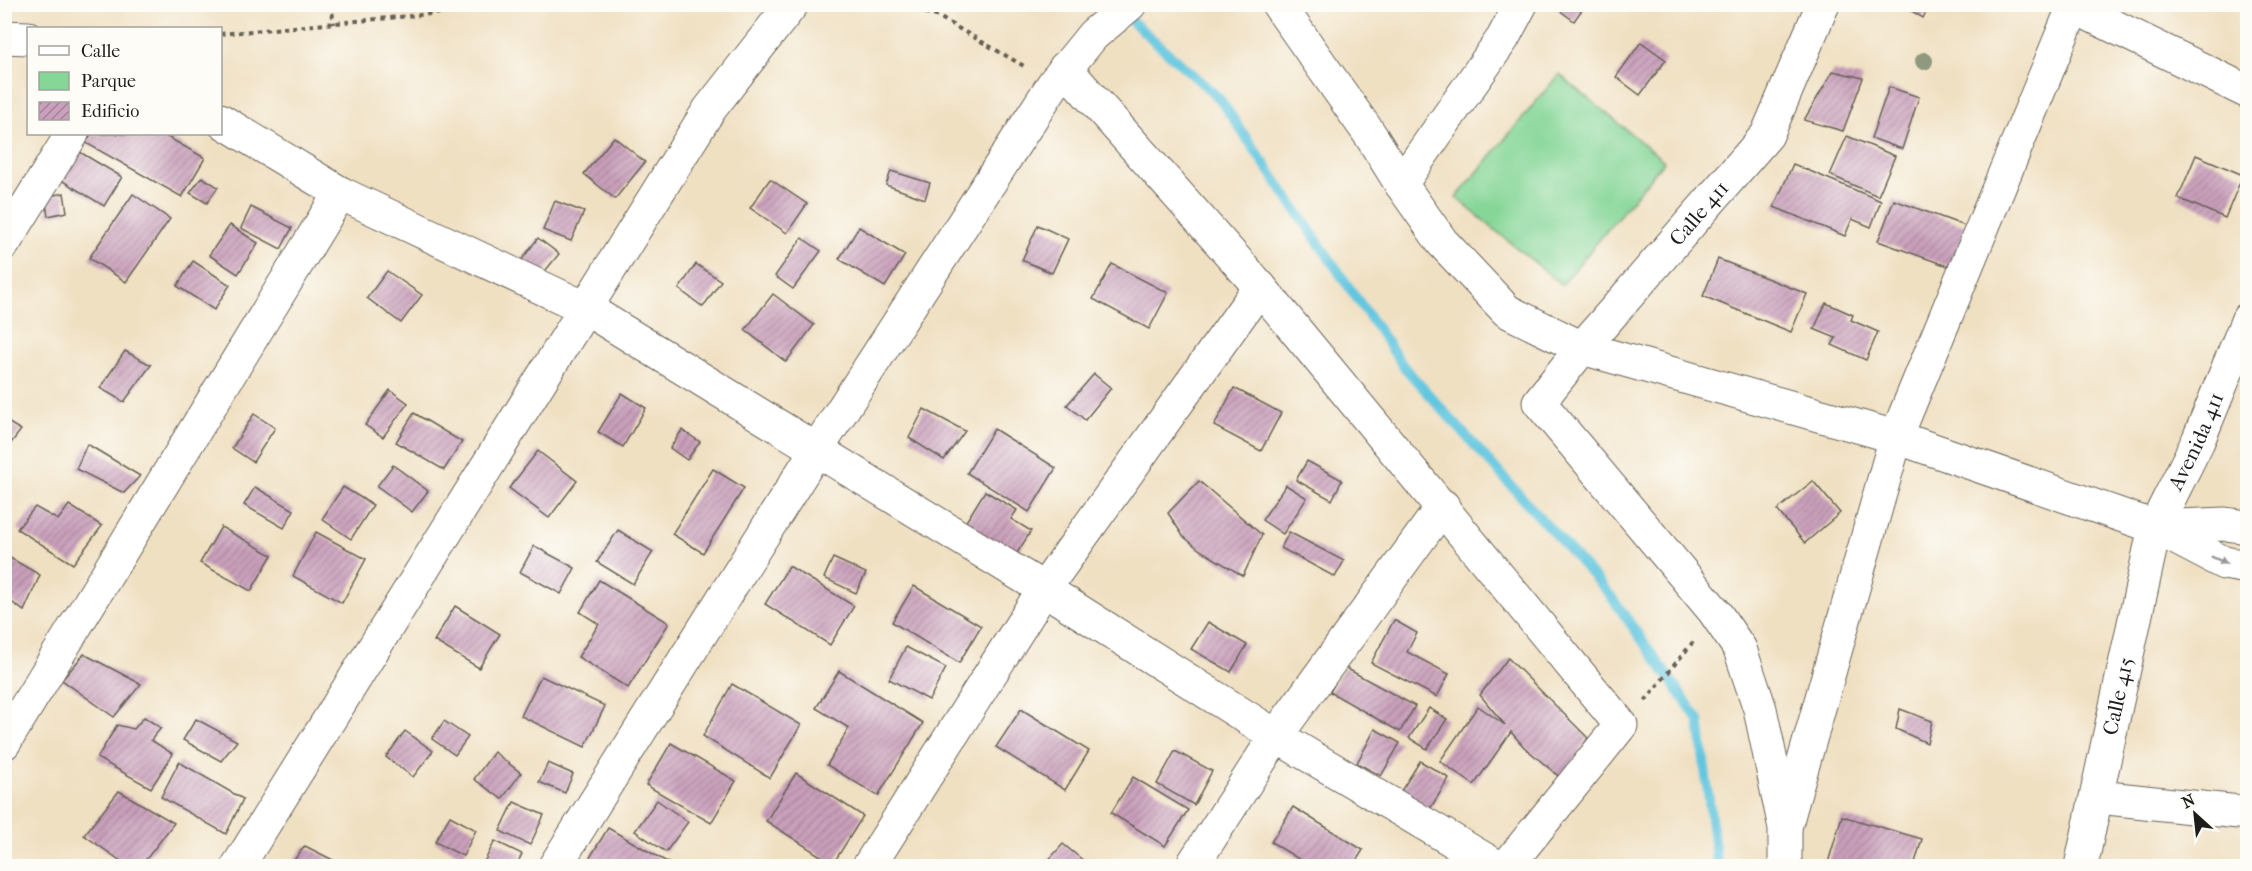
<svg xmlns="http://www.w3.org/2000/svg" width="2252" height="871" font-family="'IM FELL French Canon',serif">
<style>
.park{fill:#85d697;stroke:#50795a;stroke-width:1.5}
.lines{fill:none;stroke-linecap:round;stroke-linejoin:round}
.stream{stroke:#62c6df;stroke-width:10}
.building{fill:url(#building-hatch)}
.minor-casing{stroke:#666156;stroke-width:35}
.path{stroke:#666156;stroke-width:4;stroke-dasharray:4.5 4.5;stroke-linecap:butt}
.minor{stroke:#fff;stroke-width:33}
.tree{fill:#90987e}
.oneway{fill:#999}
.labels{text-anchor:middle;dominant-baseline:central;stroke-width:4.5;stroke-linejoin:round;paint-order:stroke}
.street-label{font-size:21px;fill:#1c1c1c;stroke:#fdfcf7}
</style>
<defs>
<pattern id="building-hatch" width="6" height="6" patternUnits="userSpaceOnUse" patternTransform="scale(1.5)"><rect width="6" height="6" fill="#caa0bc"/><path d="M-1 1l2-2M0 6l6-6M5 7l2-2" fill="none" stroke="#a38298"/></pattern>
</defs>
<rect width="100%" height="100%" fill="#fdfcf7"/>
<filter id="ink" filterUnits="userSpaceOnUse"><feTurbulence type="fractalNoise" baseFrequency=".0167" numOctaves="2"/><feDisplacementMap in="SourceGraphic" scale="12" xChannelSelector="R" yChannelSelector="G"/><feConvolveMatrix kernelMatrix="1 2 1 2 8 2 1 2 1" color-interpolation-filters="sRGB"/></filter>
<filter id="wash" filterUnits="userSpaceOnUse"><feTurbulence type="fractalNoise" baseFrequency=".008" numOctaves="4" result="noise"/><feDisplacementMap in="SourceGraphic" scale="24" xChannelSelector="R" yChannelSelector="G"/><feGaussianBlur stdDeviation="1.35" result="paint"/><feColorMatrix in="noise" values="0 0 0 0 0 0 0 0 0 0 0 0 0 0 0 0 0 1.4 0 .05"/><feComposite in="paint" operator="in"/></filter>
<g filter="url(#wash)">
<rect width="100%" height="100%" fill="#f0e0c2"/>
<path class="park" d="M1559,74L1664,161L1562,285L1456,198Z"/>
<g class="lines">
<path class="stream" d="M1124,14L1219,98L1404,367L1610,595L1699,720L1717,866"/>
</g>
<g id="blocks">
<g class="building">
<path d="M1557,4H1586L1574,21L1555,7Z"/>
<path d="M1900,4H1930L1923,18Z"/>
<path d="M1641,42L1666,60L1640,95L1616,77Z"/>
<path d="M1833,71L1863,78L1843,131L1804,120Z"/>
<path d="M1889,87L1919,97L1902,149L1871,138Z"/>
<path d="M91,134H162L205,158L182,197L86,143Z"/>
<path d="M1847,136L1895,156L1878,196L1830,175Z"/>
<path d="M614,137L645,162L615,199L584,174Z"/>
<path d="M78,151L122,177L104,206L61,180Z"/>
<path d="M2196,155L2243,175L2225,218L2178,198Z"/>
<path d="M1793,164L1881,201L1871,227L1852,219L1845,236L1774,207Z"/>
<path d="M891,171L930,183L925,199L886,185Z"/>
<path d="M202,177L218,187L207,203L190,193Z"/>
<path d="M770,179L807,204L787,233L750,208Z"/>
<path d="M64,193L67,212L48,216L45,197Z"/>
<path d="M133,194L170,219L126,282L89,258Z"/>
<path d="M1894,200L1968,227L1953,268L1878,241Z"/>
<path d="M555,201L584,212L571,241L543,230Z"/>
<path d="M251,207L292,228L281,249L241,228Z"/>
<path d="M230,225L258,243L238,274L209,255Z"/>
<path d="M1038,225L1068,239L1052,273L1022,260Z"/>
<path d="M859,227L905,255L885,287L839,259Z"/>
<path d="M538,238L559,254L537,281L517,266Z"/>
<path d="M802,238L821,251L793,289L775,276Z"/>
<path d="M1718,259L1807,294L1791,332L1703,296Z"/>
<path d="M193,261L230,285L214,310L177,286Z"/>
<path d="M696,264L721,281L703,307L679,289Z"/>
<path d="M1112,264L1168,293L1149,329L1093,299Z"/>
<path d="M387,271L422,295L401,323L367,298Z"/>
<path d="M773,294L814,325L786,362L745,330Z"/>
<path d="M1826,303L1853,315L1851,320L1878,332L1866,360L1832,345L1836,338L1814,329Z"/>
<path d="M125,351L151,365L124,402L100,388Z"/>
<path d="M1094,374L1111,388L1085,420L1067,405Z"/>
<path d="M1234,388L1281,413L1261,451L1214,426Z"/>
<path d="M390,390L408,403L383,437L365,425Z"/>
<path d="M622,393L646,408L623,447L598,432Z"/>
<path d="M924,409L965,431L944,460L909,438Z"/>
<path d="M414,413L462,442L444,470L396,442Z"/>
<path d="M254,414L275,428L253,462L232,448Z"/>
<path d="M4,420L21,430L8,447L4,445Z"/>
<path d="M994,429L1056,468L1029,512L967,473Z"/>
<path d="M682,430L700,442L687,460L670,448Z"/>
<path d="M87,444L140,476L124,493L76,469Z"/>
<path d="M538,451L577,481L549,518L509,488Z"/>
<path d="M1307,461L1342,480L1332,500L1296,480Z"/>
<path d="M393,465L428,491L412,512L377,486Z"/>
<path d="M713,469L744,488L703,553L672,534Z"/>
<path d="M1199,481L1262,535L1243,576L1200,550L1183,536L1168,513Z"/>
<path d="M1813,481L1840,513L1805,543L1777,510Z"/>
<path d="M1286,485L1307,498L1283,534L1262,520Z"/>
<path d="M255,487L294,510L284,528L244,505Z"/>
<path d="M343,487L373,505L351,539L322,519Z"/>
<path d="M985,491L1017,510L1011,519L1031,531L1009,566L962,528Z"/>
<path d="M69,505L102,526L73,564L17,529L35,507L58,520Z"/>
<path d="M221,527L272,555L251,591L200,563Z"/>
<path d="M618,530L653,552L633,584L597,562Z"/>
<path d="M316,532L366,559L342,603L293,576Z"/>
<path d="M1289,532L1344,561L1335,577L1281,548Z"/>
<path d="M534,546L575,568L561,594L520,572Z"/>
<path d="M5,555L40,575L24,611L5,597Z"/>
<path d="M833,558L866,573L856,593L824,578Z"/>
<path d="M789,566L854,606L830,645L765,604Z"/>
<path d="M599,580L669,623L628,688L578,657L599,624L580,612Z"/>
<path d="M914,586L981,626L959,663L892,622Z"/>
<path d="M455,606L500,634L479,668L434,641Z"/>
<path d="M1394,620L1417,633L1407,652L1449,674L1437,697L1371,663Z"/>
<path d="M1208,622L1247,645L1231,672L1191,649Z"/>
<path d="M906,647L946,668L929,700L889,679Z"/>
<path d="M84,654L141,684L114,717L62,680Z"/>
<path d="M1508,658L1588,738L1562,779L1524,747L1511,732L1474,785L1440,761L1478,706L1505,725L1480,695Z"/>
<path d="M1344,667L1415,706L1400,732L1330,692Z"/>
<path d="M839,671L923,723L878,796L827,765L849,728L816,708Z"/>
<path d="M541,676L605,706L585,747L521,716Z"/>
<path d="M732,684L801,725L770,778L703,736Z"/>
<path d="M1429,708L1447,719L1427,749L1409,738Z"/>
<path d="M1021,709L1089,751L1065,790L996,747Z"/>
<path d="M1900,709L1932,721L1927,743L1896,729Z"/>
<path d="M144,717L161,728L151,740L173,754L151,788L97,758L117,725L134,729Z"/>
<path d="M196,719L237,741L221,761L183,740Z"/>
<path d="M444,721L468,737L455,755L432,739Z"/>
<path d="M1375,729L1400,743L1381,776L1357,763Z"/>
<path d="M405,731L433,751L413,777L386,757Z"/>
<path d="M671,743L736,781L711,823L646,785Z"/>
<path d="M1175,751L1212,771L1194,805L1157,784Z"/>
<path d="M494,752L521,773L502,799L474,779Z"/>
<path d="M1420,761L1449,778L1430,809L1401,791Z"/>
<path d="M179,762L243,799L226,834L161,797Z"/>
<path d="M548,763L573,774L565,793L539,782Z"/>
<path d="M796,773L863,816L833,864L766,821Z"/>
<path d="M1133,777L1188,810L1165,846L1111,813Z"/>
<path d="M119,791L174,823L141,866H128L84,835Z"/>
<path d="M657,800L688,822L666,852L635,831Z"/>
<path d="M514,802L544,815L530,845L500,831Z"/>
<path d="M1293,807L1363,850L1353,866H1310L1271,842Z"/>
<path d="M450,816L476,830L463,856L435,842Z"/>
<path d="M1842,816L1922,839L1914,866H1827Z"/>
<path d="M608,828L674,866H590L586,864Z"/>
<path d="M495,841L522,854L516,866H482Z"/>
<path d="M1063,844L1090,866H1048L1045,864Z"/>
<path d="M305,846L345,866H289Z"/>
</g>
</g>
</g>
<g filter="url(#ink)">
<use href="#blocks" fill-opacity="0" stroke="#666156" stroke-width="1.5"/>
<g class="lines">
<g class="minor-casing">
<g id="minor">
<path d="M1278,4L1371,136L1401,184L1442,242L1507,311L1582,348L1896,437L2155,527L2224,563L2248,567"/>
<path d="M2068,4L2248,92"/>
<path d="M4,37L28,38"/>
<path d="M1065,68L1260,287L1621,725L1507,866"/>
<path d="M220,120L340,193L585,308L1044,589L1276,736L1496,866"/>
<path d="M1401,184L1503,38L1521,4"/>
<path d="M4,243L72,134"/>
<path d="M2156,527L2225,524L2248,527"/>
<path d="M4,743L340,193"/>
<path d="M2098,797L2248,813"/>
<path d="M1786,824L1896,437L2073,8"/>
<path d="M238,866L709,110L792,4"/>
<path d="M555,866L817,449L1054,83L1093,35L1130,4"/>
<path d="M869,866L1044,589L1260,287"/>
<path d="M1192,866L1276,736L1443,506"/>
<path id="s1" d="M1785,866V828L1760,709L1740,649L1714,611L1539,402L1582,348L1767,135L1823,4"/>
<path id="s2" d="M2081,866L2155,527L2198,441L2248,319"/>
</g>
</g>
<g class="path">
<path d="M331,4L334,24"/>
<path d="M899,4L939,17L1024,66"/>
<path d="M220,34L536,4"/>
<path d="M1645,701L1693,642"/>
</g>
<use href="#minor" class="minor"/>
</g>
<circle class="tree" cx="1924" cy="61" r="9"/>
<defs><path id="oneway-solid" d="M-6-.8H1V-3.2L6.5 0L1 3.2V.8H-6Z" transform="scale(1.5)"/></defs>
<use class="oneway" href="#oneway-solid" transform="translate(2219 560) rotate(24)"/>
</g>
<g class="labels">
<g class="street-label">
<text stroke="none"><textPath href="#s1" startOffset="789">Calle 411</textPath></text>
<text stroke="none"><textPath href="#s2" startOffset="442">Avenida 411</textPath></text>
<text stroke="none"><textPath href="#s2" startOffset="174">Calle 415</textPath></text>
</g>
</g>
<rect width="2252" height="871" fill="none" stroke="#fdfcf7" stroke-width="24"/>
<rect x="27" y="27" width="195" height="108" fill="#fdfcf7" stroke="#a3a29f" stroke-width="1.5"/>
<rect x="39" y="46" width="30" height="9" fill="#ffffff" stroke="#a3a29f" stroke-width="1.5"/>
<text x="81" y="57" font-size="18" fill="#1c1c1c">Calle</text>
<rect x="39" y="72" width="30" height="18" fill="#85d697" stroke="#a3a29f" stroke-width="1.5"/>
<text x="81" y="87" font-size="18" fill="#1c1c1c">Parque</text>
<rect x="39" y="102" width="30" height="18" fill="url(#building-hatch)" stroke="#a3a29f" stroke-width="1.5"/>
<text x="81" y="117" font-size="18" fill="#1c1c1c">Edificio</text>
<g transform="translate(2195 814) rotate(333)" stroke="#fdfcf7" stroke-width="4.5" paint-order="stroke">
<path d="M0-4.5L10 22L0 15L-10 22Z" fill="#1c1c1c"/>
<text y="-9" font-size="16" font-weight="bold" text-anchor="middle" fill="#1c1c1c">N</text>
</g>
</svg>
